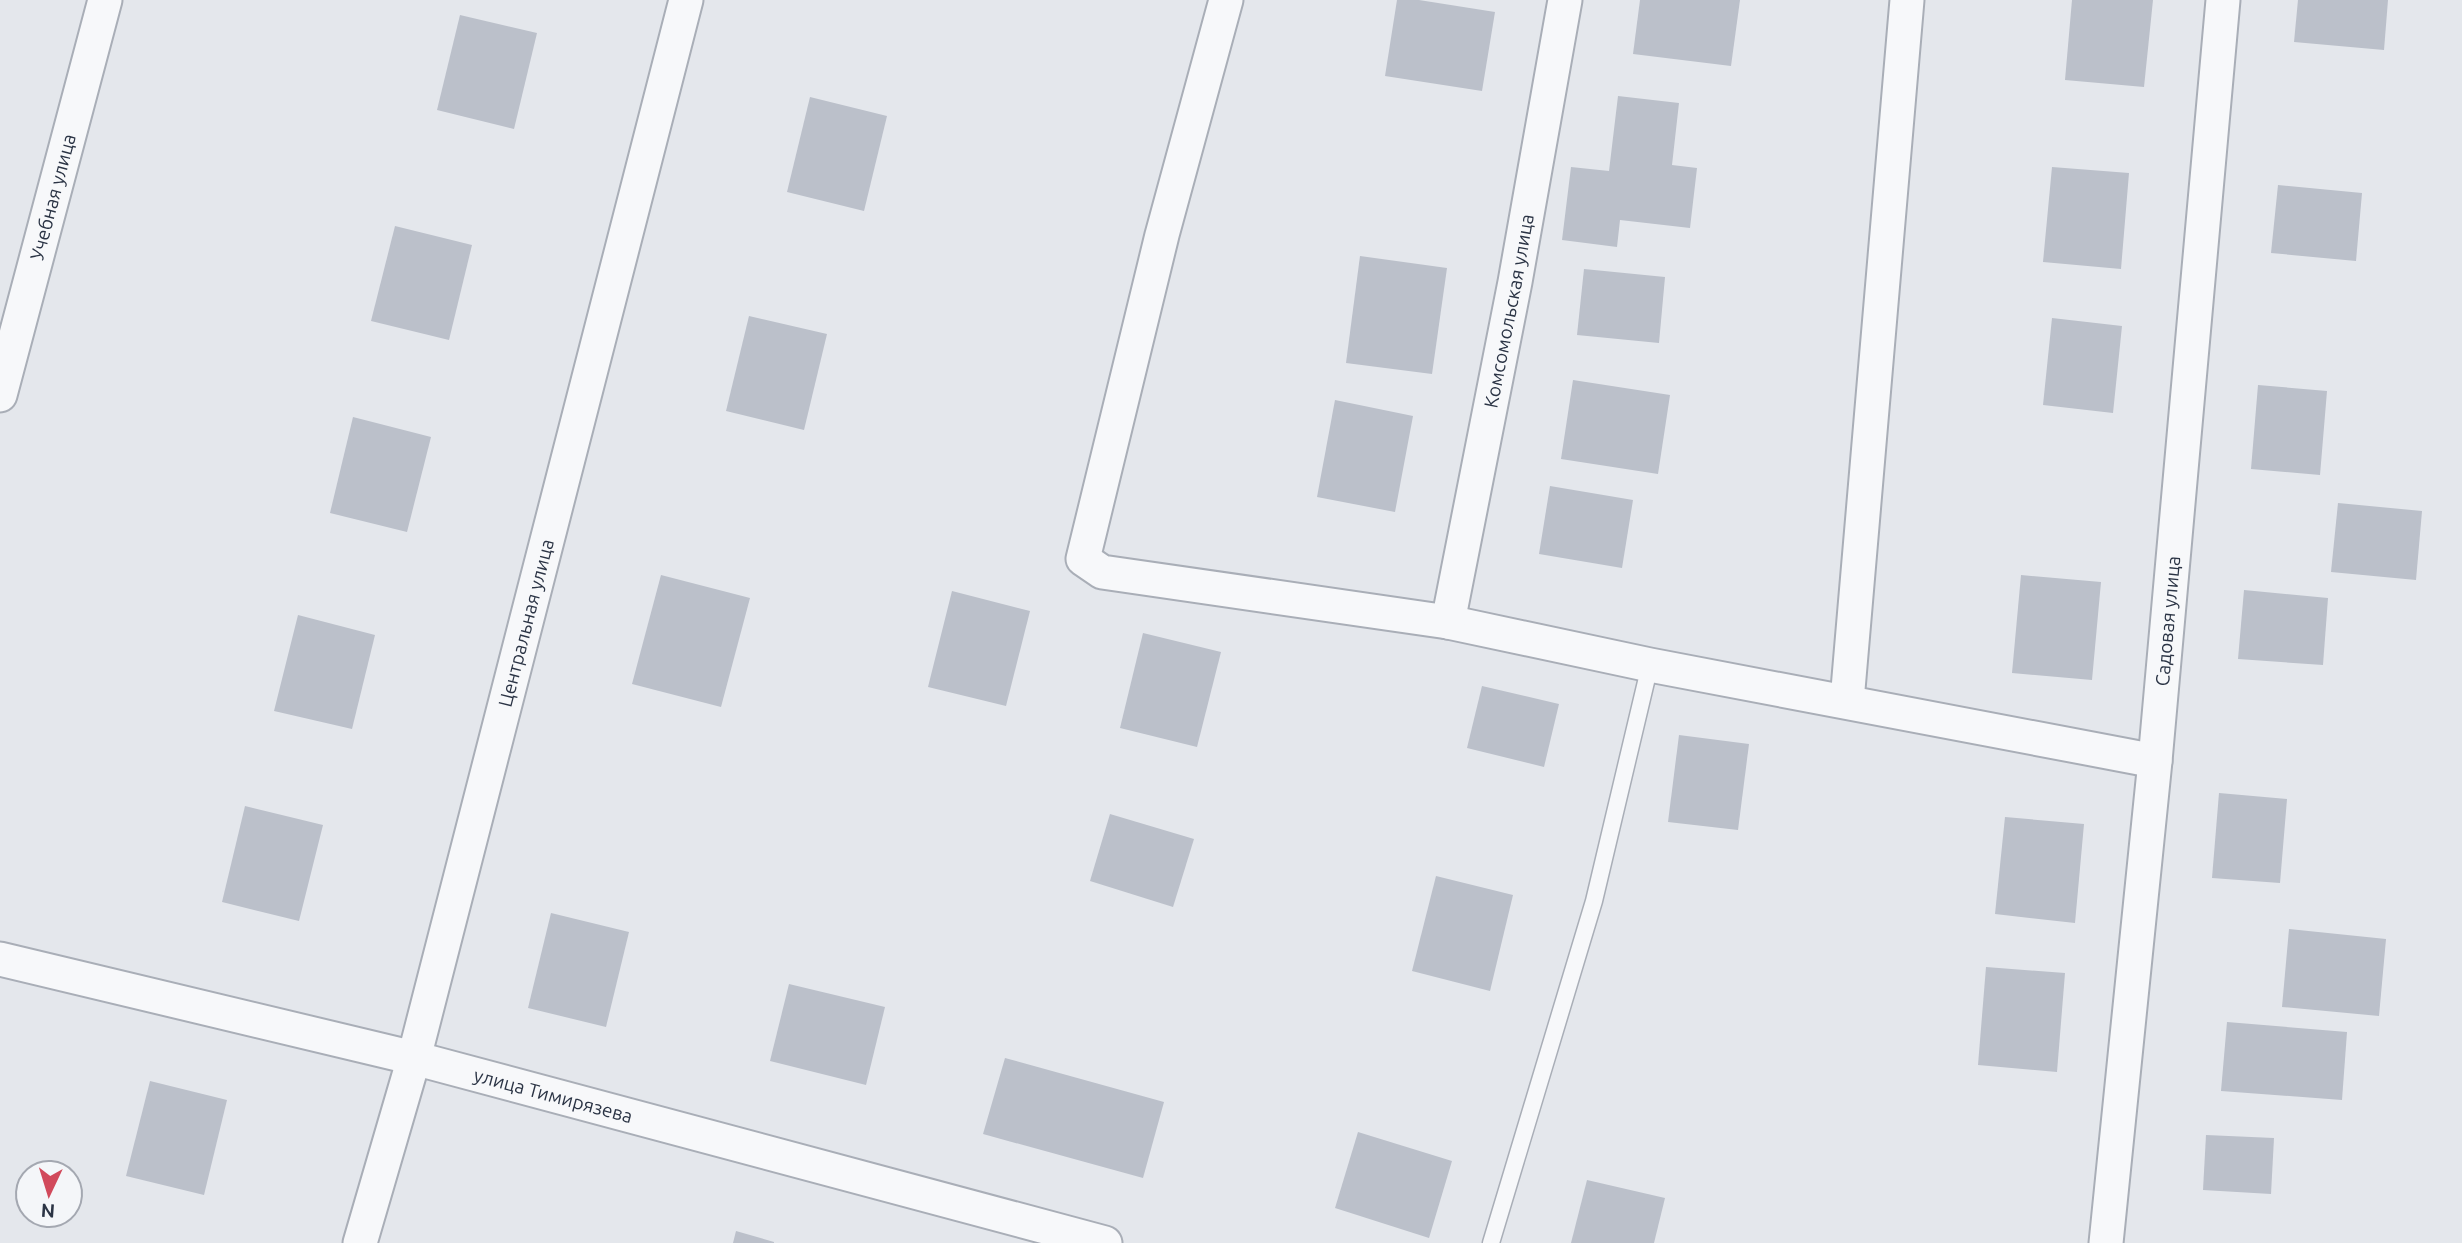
<svg xmlns="http://www.w3.org/2000/svg" width="2462" height="1243" font-family="Ubuntu,sans-serif">
<style>
.building{fill:#bbc0ca}
.lines{fill:none;stroke-linecap:round;stroke-linejoin:round}
.service-casing{stroke:#a9aeb7;stroke-width:19}
.minor-casing{stroke:#a9aeb7;stroke-width:37}
.service{stroke:#f7f8fa;stroke-width:16}
.minor{stroke:#f7f8fa;stroke-width:33}
.labels{text-anchor:middle;dominant-baseline:central;stroke-width:5;stroke-linejoin:round;paint-order:stroke}
.street-label{font-size:19px;fill:#2b3445;stroke:#f4f6f9}
</style>
<rect width="100%" height="100%" fill="#e4e7ec"/>
<g class="building">
<path d="M1397,0H1419L1495,12L1482,91L1385,76Z"/>
<path d="M1640,0H1740L1731,66L1633,54Z"/>
<path d="M2072,0H2153L2144,87L2065,80Z"/>
<path d="M2298,0H2388L2384,50L2294,42Z"/>
<path d="M460,15L537,33L514,129L437,110Z"/>
<path d="M1618,96L1679,103L1672,165L1697,168L1690,228L1620,220L1617,247L1562,240L1571,167L1609,171Z"/>
<path d="M810,97L887,116L864,211L787,192Z"/>
<path d="M2052,167L2129,173L2121,269L2043,262Z"/>
<path d="M2278,185L2362,193L2356,261L2271,253Z"/>
<path d="M395,226L472,245L449,340L371,321Z"/>
<path d="M1360,256L1447,268L1432,374L1346,363Z"/>
<path d="M1584,269L1665,277L1659,343L1577,335Z"/>
<path d="M749,316L827,334L804,430L726,411Z"/>
<path d="M2052,318L2122,326L2113,413L2043,405Z"/>
<path d="M1573,380L1670,395L1658,474L1561,459Z"/>
<path d="M2258,385L2327,391L2320,475L2251,469Z"/>
<path d="M1335,400L1413,416L1395,512L1317,497Z"/>
<path d="M353,417L431,437L407,532L330,513Z"/>
<path d="M1550,486L1633,500L1622,568L1539,554Z"/>
<path d="M2338,503L2422,511L2416,580L2331,572Z"/>
<path d="M661,575L750,598L721,707L632,684Z"/>
<path d="M2021,575L2101,582L2092,680L2012,673Z"/>
<path d="M2244,590L2328,598L2323,665L2238,659Z"/>
<path d="M952,591L1030,611L1006,706L928,687Z"/>
<path d="M298,615L375,635L352,729L274,711Z"/>
<path d="M1143,633L1221,652L1197,747L1120,728Z"/>
<path d="M1482,686L1559,704L1544,767L1467,748Z"/>
<path d="M1679,735L1749,744L1738,830L1668,822Z"/>
<path d="M2219,793L2287,799L2280,883L2212,878Z"/>
<path d="M245,806L323,825L299,921L222,902Z"/>
<path d="M1110,814L1194,839L1173,907L1090,881Z"/>
<path d="M2005,817L2084,824L2075,923L1995,914Z"/>
<path d="M1436,876L1513,895L1490,991L1412,971Z"/>
<path d="M551,913L629,932L606,1027L528,1008Z"/>
<path d="M2289,929L2386,939L2379,1016L2282,1007Z"/>
<path d="M1986,967L2065,973L2057,1072L1978,1065Z"/>
<path d="M789,984L885,1007L866,1085L770,1061Z"/>
<path d="M2227,1022L2347,1032L2342,1100L2221,1091Z"/>
<path d="M1005,1058L1164,1102L1143,1178L983,1134Z"/>
<path d="M150,1081L227,1100L204,1195L126,1176Z"/>
<path d="M1358,1132L1452,1161L1429,1238L1335,1208Z"/>
<path d="M2206,1135L2274,1138L2271,1194L2203,1190Z"/>
<path d="M1587,1180L1665,1198L1654,1243H1571Z"/>
<path d="M736,1231L774,1242V1243H733Z"/>
</g>
<g class="lines">
<g class="service-casing">
<path id="service" d="M1491,1243L1594,901L1650,665"/>
</g>
<g class="minor-casing">
<g id="minor">
<path d="M1226,0L1162,235L1083,559L1102,572L1448,622L1650,665L2155,761"/>
<path id="s1" d="M0,395L105,0"/>
<path id="s2" d="M1448,622L1515,282L1565,0"/>
<path d="M1847,701L1907,0"/>
<path id="s3" d="M0,959L414,1058L1105,1243"/>
<path id="s4" d="M360,1243L414,1058L686,0"/>
<path id="s5" d="M2106,1243L2155,761L2223,0"/>
</g>
</g>
<use href="#service" class="service"/>
<use href="#minor" class="minor"/>
</g>
<g class="labels">
<g class="street-label">
<text stroke="none"><textPath href="#s1" startOffset="205">Учебная улица</textPath></text>
<text stroke="none"><textPath href="#s2" startOffset="317">Комсомольская улица</textPath></text>
<text stroke="none"><textPath href="#s4" startOffset="642">Центральная улица</textPath></text>
<text stroke="none"><textPath href="#s5" startOffset="625">Садовая улица</textPath></text>
<text stroke="none"><textPath href="#s3" startOffset="570">улица Тимирязева</textPath></text>
</g>
</g>
<g transform="translate(49 1194) rotate(184)"><circle r="33" fill="#f4f6f9" stroke="#a4a8b1" stroke-width="2"/>
<path d="M0-5L12 26L0 18L-12 26Z" fill="#d1495b"/>
<text y="-10" font-size="19" font-weight="bold" text-anchor="middle" fill="#2b3445">N</text>
</g>
</svg>
